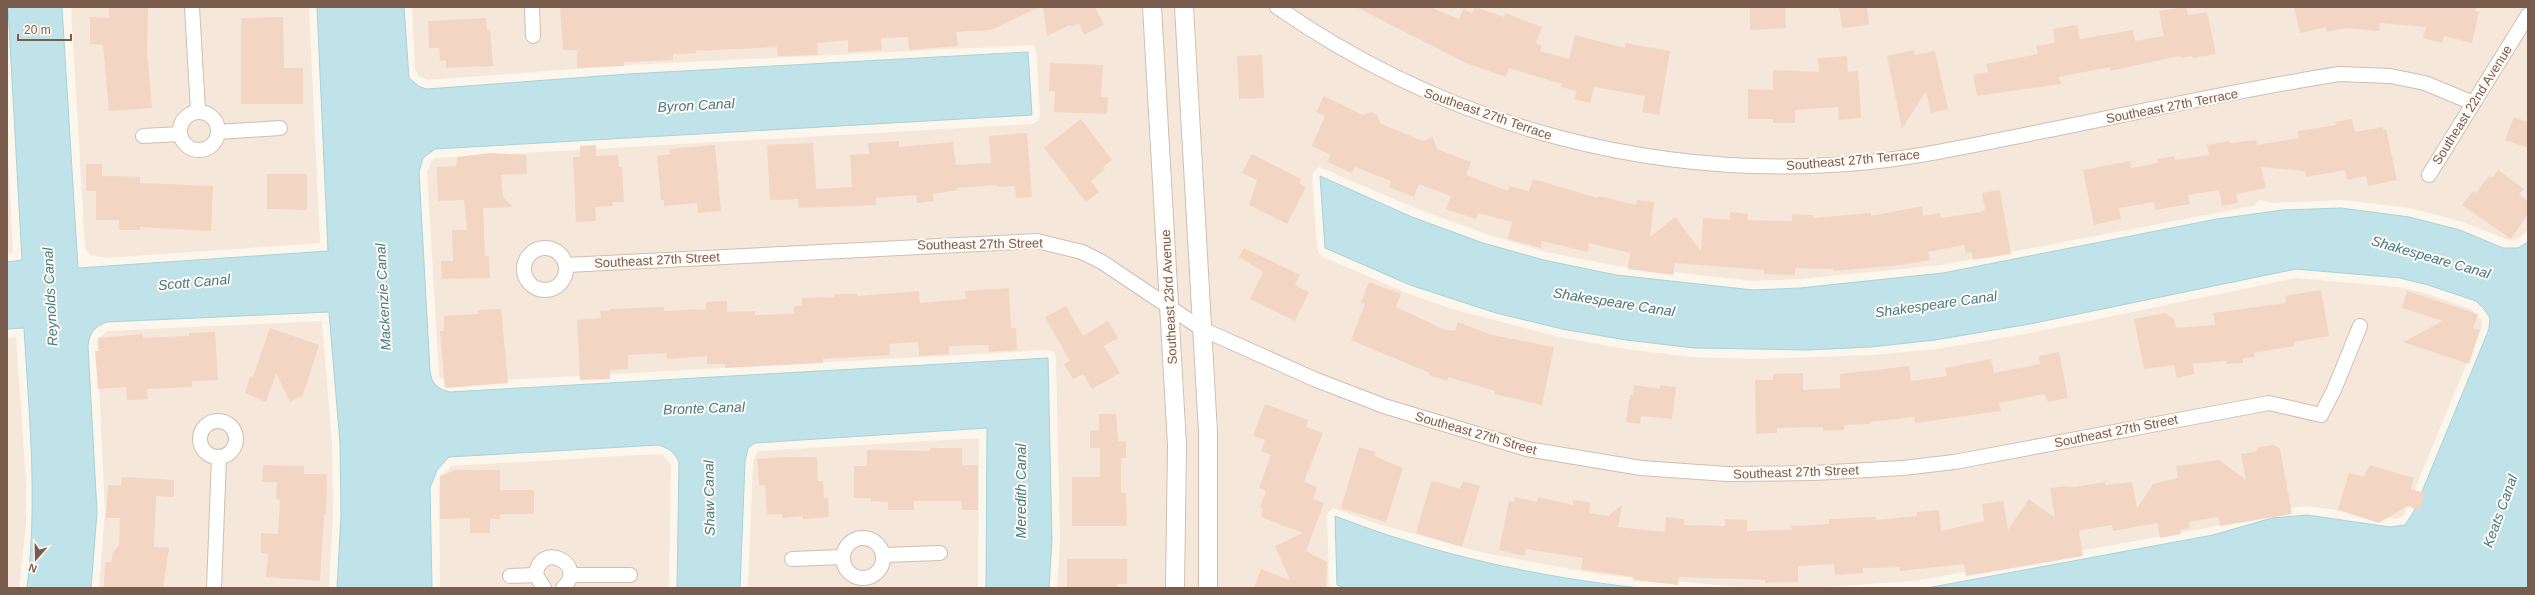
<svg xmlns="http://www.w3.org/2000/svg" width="2535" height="595" font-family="Helvetica,sans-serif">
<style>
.residential{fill:#f5e8da}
.water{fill:#bfe3e8;stroke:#a5d3da}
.building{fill:#f3d5c3}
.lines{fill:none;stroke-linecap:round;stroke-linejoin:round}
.minor-casing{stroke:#d1beb0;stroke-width:16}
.tertiary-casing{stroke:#d1beb0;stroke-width:20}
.minor{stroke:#fff;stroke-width:14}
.tertiary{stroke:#fff;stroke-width:18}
.labels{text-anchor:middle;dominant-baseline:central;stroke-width:4;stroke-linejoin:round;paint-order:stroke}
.street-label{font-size:13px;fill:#7a5c4d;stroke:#fffaf3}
.water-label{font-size:14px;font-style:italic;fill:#437c86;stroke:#fffaf3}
</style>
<rect width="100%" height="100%" fill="#fdf6ec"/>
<g class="residential">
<path d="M71,7H309L320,243L106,258L90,255L85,248Z"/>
<path d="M412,7H1142L1168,446L1166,588H1057L1060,539L1056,358L1053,351L1048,350L451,383L445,382L439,376L427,172L432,160L437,158L1032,124L1039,120L1040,114L1036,49L1033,45L628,65L428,80L419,76L415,69Z"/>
<path d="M1161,7H1175L1199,433L1198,588H1185L1187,443Z"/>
<path d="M1194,7H2528V229L2521,237L2511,241L2463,222L2410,208L2343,200L2272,203L2260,200L2253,206L1942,265L1800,279L1753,281L1617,266L1546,252L1486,234L1415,208L1319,167L1313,172L1312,177L1317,249L1321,256L1407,293L1452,309L1560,337L1625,349L1692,357L1757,359L1872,355L1936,349L2031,333L2296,278L2398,287L2425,293L2471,309L2482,321V327L2404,515L2397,519L2308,506L2272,510L2212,527L1915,581L1824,587L1753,588L1603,575L1484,553L1381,525L1333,508L1327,514L1329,588H1217L1218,431Z"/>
<path d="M7,132L13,253H7Z"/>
<path d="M322,321L332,444L333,516L329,588H99L105,512L97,339L108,331Z"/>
<path d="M16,337L26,482V524L19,588H7V338Z"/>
<path d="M979,438L978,588H748L753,462L758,451Z"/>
<path d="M657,454L663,455L671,465L669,588H440L439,488L440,480L451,466Z"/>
</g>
<g class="water">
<path d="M8,7H62L78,268L328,251L317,7H404L409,78L420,87L427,89L628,74L1028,52L1032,115L435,149L423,158L419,172L430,371C432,384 437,389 450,392L1048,358L1052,539L1049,588H986L987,428L755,443L748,448L745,462L740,588H677L679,462C674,452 669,448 658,445L449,457L437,470L430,488L432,588H337L341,516L340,443L329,312L107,322C95,326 89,333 88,346L97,512L91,588H27C38,501 29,415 24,328L7,329V262L22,260Z"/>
<path d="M1320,176L1412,217L1483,243L1544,260L1616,275L1753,290L1800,288L1943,273L2217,219L2283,210L2341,208L2409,217L2460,230L2503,248H2518L2528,242V588H1927L2213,535L2272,518L2307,515L2390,527L2405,525L2414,511L2489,329L2490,318L2484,309L2476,301L2428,285L2400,278L2296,269L2030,324L1935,340L1871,347L1808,350L1694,348L1626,340L1562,329L1496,313L1410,285L1325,248Z"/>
<path d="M1335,516C1432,554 1537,577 1640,588H1346L1337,585Z"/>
</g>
<g class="building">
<path d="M109,7H148L147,51L152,108L109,111L103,45L90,44V17L109,18Z"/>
<path d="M560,7L824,8L1040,7L991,30L956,32L958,46L909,50L908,37L881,38L882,50L848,52V40L817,43L818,55L778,56L777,47L696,51V53L673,54V60L624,62V66L577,68V50H563Z"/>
<path d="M1043,7H1095L1104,25L1084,35L1079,23L1072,27L1070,25L1047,36Z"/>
<path d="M1356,7H1430L1459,19L1463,9L1472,13L1475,7L1504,17L1505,13L1542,27L1536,43L1542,46L1540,51L1569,59L1575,35L1625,48V43L1670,51L1659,115L1642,112L1645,96L1594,87L1590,103L1574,99L1577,91L1561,87L1562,84L1509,68L1506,77L1466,63Z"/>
<path d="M1750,7H1785L1786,28L1750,30Z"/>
<path d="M1839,7H1867L1869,25L1842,28Z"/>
<path d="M2186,7L2188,15L2207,12L2216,54L2193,58L2192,56L2182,58L2179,56L2110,71V67L2059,77L2061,84L1977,96L1973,75L1988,72L1986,64L2038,54L2036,46L2055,43L2053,29L2077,25L2080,39L2133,30L2135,41L2164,36L2159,11Z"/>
<path d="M2294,7H2477L2475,11L2479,12L2472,43L2444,36L2442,43L2423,38L2426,27L2380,23L2379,31L2346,28L2327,32L2326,27L2300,33Z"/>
<path d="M283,17L284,68H303V104H241V18Z"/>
<path d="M486,18L487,30L490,29L493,66L446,68V60L440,61L439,48H429L428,21Z"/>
<path d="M1914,50L1915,55L1935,51L1948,109L1931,113L1926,91L1902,129L1887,56Z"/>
<path d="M1262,55L1264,98L1239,99L1237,56Z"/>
<path d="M1847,56L1848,72L1858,71L1861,118L1839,120L1838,107L1795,110V123H1773V119H1748V89L1773,90V70L1819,72L1818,58Z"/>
<path d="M1050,63L1103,65L1101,97H1108L1107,114L1054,112L1055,91H1049Z"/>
<path d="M1324,96L1363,115L1371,112L1377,115L1381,124L1423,141L1433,137L1437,149L1471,162L1466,175L1508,191L1509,186L1529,191L1533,179L1598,198L1599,196L1636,205L1637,200L1654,202L1650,237L1675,217L1701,251L1703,218L1730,220V212L1748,214L1747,220L1792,221V214L1813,215V218L1871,213V216L1922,206L1923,216L1940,213L1941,218L1981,212L1985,209L1982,193L2000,190L2011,254L1973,260L1971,252L1966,253L1964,245L1928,252L1930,260L1902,265L1834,271V269L1795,268V275L1764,274V270L1675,263L1673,275L1628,269L1630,253L1589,243L1588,252L1542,241L1541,248L1508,239L1512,222L1478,213L1476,219L1446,209L1451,196L1419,184L1414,197L1389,187L1391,181L1355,167L1352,173L1327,162L1331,155L1312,146L1325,116L1316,112Z"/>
<path d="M2514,117L2528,122V148L2505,140Z"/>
<path d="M1081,119L1112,160L1103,167L1105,169L1091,181L1099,192L1086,202L1044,148Z"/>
<path d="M2352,119L2355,132L2383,127V130L2386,129L2397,180L2368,186L2366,176L2347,180L2345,170L2306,177L2305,171L2261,167L2266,188L2236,194L2238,203L2222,206L2219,190L2188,195L2190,204L2155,210L2154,202L2119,208L2121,219L2094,225L2083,170L2130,161L2131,168L2158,163L2157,159L2174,156L2175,160L2209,155L2207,145L2229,141L2230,143L2256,140L2257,145L2299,138L2298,131L2336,125L2335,122Z"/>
<path d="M1027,133L1032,197L1016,198L1015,186L997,187V185L957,188L958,190L933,194L934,201L917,203L916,195L876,198V205L799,208L798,199L770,200L767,145L813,143L816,189L852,187L850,155L869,154L868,143L899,141V147L953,142L956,165L991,163L989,136Z"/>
<path d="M596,145V156L618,155L619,167H622L624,202H612L613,206L595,207L596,221L576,222L573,157H580V146Z"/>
<path d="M715,145L721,211L698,213L697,203L664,206V200H661L657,156L670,154L669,149Z"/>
<path d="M491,153L526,155L527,174L501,175L503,197L513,207L483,208L485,256H489L490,278L442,279L441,261H453L452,230H467L464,200L438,201L437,167L456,166L457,157Z"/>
<path d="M1252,154L1301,179L1299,183L1306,187L1287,224L1249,205L1257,180L1242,173Z"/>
<path d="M86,164H102V176L140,177V183L213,186L211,231L140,227V230H119V220H96V191H86Z"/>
<path d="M2498,170L2524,189L2519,195L2528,201V214L2511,239L2462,205L2473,191L2476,193L2489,176L2492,178Z"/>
<path d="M267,174H307V210L267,209Z"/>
<path d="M1244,248L1300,275L1295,285L1309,292L1295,321L1250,299L1263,272L1239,257Z"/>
<path d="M1369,282L1401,294L1396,307L1443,329L1455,331L1458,322L1492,335L1554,347L1542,405L1494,394L1495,391L1448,377L1447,381L1429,375L1430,373L1351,340L1365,304L1361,303Z"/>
<path d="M1009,288L1011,328H1016L1017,350L989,352L988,345L949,346V354L919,356L918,342L889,344L890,355L823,359V363L725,368V364H707V356L667,359L666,353L628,355V369L610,370V379L580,380L577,320L601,318L600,311H610V309L664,307V311L706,309V302L727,301V312L755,311V315L794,314V306H802V298L834,297V294H857V296L919,291L920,303L966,299L965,291Z"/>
<path d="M2321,290L2329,336L2294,342V346L2254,353L2255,357L2243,358V363L2227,364L2226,361L2192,364L2195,374L2177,378L2174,365L2144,369L2134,319L2165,313L2174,319L2176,328L2215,325L2213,313L2286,303L2285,296Z"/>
<path d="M2407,291L2478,314L2473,328L2480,330L2469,364L2403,342L2443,321L2402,308Z"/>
<path d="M1066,306L1083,336L1108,321L1118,338L1104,346L1120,373L1092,389L1083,374L1073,379L1064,364L1070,361L1045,317Z"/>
<path d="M501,309L508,383L445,388L440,331H444V316L478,314V310Z"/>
<path d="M270,328L319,345L303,395L290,402L276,373L266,402L245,393L250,376L253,377Z"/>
<path d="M215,332L218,380L192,381V387L147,389L148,399L127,400L126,387L98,389L95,351H99L98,338L142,334L143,338L189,336V333Z"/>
<path d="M2059,352L2068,398L2048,402L2044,394L1999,403L2001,411L1915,423L1914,417L1870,422V424L1844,425V430L1823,431V427L1777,428V433L1756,434L1755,380H1773V374L1803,373V390L1840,388V374L1909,366L1911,381L1947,376L1945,368L1991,359L1994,373L2040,364L2039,356Z"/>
<path d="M1634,385L1660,389V385L1676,387L1672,419L1641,416L1640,424L1626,422L1630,395H1633Z"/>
<path d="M1265,404L1308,420L1306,427L1323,433L1304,482L1317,487L1313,499L1324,503L1306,551L1327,562L1326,588H1254L1261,569L1290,580L1275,546L1303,533L1261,517L1263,508L1260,507L1266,491L1259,488L1271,455L1261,451L1265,440L1253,436Z"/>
<path d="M1099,414H1116L1118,441H1126V458H1121V493H1126L1127,526H1072V477H1100V448H1090V431L1099,430Z"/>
<path d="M2274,445L2280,449L2292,514L2220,526L2218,517L2189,522L2190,528L2180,530L2181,534L2160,538L2157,523L2113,531L2112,525L2082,530L2079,532L2083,556L1966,576L1964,564L1900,571L1899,567L1863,568V573L1835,575L1834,564L1798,566V582L1765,583V580L1679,577L1678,585L1633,580V577L1581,569L1583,558L1526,549L1525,556L1499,550L1509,501L1514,502L1515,497L1537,502L1538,497L1573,505V500L1590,502L1589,513L1608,516L1622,505L1618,527L1665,532L1666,517L1684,519V525L1725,526V519L1747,520V531L1792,530L1791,526L1829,524V519L1876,517V520L1917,516V512L1939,510L1941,531L1984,521L1982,504L2003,501L2008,530L2029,499L2055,518L2050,488L2066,486L2075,487L2105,482L2106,485L2132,482L2137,508L2153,484L2178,478L2176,466L2219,460L2246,480L2241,454L2255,452L2259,447Z"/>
<path d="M1359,447L1376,452L1374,456L1403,468L1386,522L1341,508Z"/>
<path d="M930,448H962V465H978V510H962L961,501H914V510H888V502L871,501V498H854V466H867V450L930,451Z"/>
<path d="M787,457H817L818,481H823L824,498H828L829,517L803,519V516L782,518V514L767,515L765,485L759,486L757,459Z"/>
<path d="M263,465L304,466V474H327L326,515H324L320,581L266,577L268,554L261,553V533L278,534L280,500L276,499L277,482H262Z"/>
<path d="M2370,465L2414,478L2411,489L2425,493L2420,510L2407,506L2379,523L2338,510L2349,473L2364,477Z"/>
<path d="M455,470H500V490H534V514H500V519H490V533H470V518L440,519V476Z"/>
<path d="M122,477L174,480V497L156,496L154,547L169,548L163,588H104L105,562H112V554L119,545L120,518H106L108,485L121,486Z"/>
<path d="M1434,481L1460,489L1463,481L1480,486L1462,547L1416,533L1431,482Z"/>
<path d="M1067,559H1127V584H1117V588H1067Z"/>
</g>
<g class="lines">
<g class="minor-casing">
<g id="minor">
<path d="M192,7L198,111"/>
<path d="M532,7L533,36"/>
<path d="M1277,7C1451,128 1659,183 1870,162C1925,156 1979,144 2034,133C2135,113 2237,90 2339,74L2390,76L2425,83L2473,103"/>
<circle cx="199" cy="131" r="19"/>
<path d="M218,132L280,128"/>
<path d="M143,136L180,134"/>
<path d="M2429,175L2528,15"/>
<circle cx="545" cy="269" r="21"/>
<path d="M567,265L1037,241L1082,252L1102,262L1202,329L1314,379L1384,406L1527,449L1641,468L1727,474L1814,473L1903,468L1954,462L2269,403L2321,415L2334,390L2360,326"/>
<circle cx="218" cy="439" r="18"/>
<circle cx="863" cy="558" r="20"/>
<path d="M883,555L940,553"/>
<path d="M792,559L843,557"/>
<path d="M571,575H630"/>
<path d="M510,576L536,575"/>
<path d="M214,588L219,457"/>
<path d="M544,588L536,575C539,540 589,564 563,588"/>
</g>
</g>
<g class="tertiary-casing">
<g id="tertiary">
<path d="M1152,7L1177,445L1175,588"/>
<path d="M1184,7L1208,432V588"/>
</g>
</g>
<use href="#minor" class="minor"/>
<use href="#tertiary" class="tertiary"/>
</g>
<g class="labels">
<g class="street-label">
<text transform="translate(2472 105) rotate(-58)">Southeast 22nd Avenue</text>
<text transform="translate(2172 106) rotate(-11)">Southeast 27th Terrace</text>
<text transform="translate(1488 114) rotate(19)">Southeast 27th Terrace</text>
<text transform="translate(1853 160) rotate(-5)">Southeast 27th Terrace</text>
<text transform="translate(980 244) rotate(-1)">Southeast 27th Street</text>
<text transform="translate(657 260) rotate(-3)">Southeast 27th Street</text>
<text transform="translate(1169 297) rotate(-93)">Southeast 23rd Avenue</text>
<text transform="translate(2116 431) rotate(-11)">Southeast 27th Street</text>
<text transform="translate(1476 433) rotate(16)">Southeast 27th Street</text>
<text transform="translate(1796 472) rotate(-2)">Southeast 27th Street</text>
</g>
<g class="water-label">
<text transform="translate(696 105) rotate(-3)">Byron Canal</text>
<text transform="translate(2431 257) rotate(16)">Shakespeare Canal</text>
<text transform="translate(194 282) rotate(-5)">Scott Canal</text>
<text transform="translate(50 297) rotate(-93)">Reynolds Canal</text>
<text transform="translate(383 297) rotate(-93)">Mackenzie Canal</text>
<text transform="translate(1614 302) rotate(9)">Shakespeare Canal</text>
<text transform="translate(1936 304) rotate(-8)">Shakespeare Canal</text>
<text transform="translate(704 408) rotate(-2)">Bronte Canal</text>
<text transform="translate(1021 491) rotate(-90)">Meredith Canal</text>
<text transform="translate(709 498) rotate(-91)">Shaw Canal</text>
<text transform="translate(2500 511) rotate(-70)">Keats Canal</text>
</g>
</g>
<rect width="2535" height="595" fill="none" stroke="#7a5c4d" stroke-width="16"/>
<g transform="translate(36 559) rotate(200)" stroke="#fffaf3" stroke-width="3" paint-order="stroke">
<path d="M0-3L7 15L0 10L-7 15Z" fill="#7a5c4d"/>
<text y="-6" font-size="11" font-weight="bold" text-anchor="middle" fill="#7a5c4d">N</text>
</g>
<path d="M18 34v6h53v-6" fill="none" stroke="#7a5c4d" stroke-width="2"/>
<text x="24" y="34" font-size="12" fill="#7a5c4d" stroke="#fffaf3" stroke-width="3" paint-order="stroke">20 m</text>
</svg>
